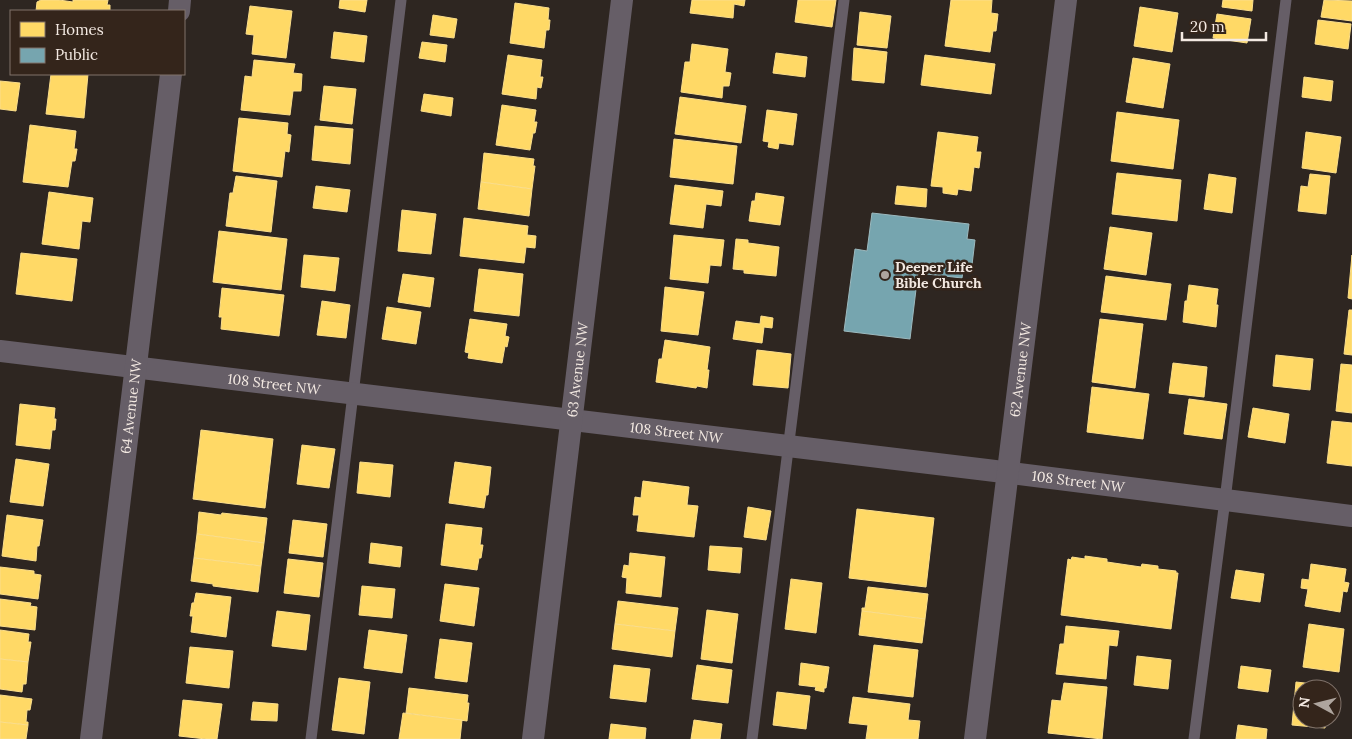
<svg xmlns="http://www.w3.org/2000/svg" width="1352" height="739" font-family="Lora,serif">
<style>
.homes{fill:#ffd966;stroke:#fbde8b}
.public{fill:#76a5af;stroke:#9cb9be}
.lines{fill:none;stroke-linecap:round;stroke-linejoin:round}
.lane{stroke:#665e67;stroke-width:11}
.street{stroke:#665e67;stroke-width:22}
.poi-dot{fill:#aea59e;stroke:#34251b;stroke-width:2}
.labels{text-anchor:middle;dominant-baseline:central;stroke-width:5;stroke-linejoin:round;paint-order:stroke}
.poi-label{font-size:14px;font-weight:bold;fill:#f3e9e2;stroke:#34251b;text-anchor:start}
.street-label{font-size:14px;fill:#f3e9e2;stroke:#34251b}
</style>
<rect width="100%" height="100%" fill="#2e2621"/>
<g class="homes">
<path d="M41,0H59L73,2V0H108L107,5H110V11H36L37,2Z"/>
<path d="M340,0H367L365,12L339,8Z"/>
<path d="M692,0H745L744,6L734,4L733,18L690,13Z"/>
<path d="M798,0H836L832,27L795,22Z"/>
<path d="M951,0H992L991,13L998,14L996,31H993L990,52L945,46Z"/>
<path d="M1223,0H1253L1252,11L1222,7Z"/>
<path d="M1324,0L1352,1V21L1321,17Z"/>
<path d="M515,3L549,8L548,20H550L549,30H546L544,48L510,43Z"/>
<path d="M250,6L292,11L286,58L252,54L254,35L246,34Z"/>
<path d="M1140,7L1178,13L1172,52L1134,46Z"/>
<path d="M860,12L891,16L887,48L857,45Z"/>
<path d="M1217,14L1251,19L1247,43L1213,38Z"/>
<path d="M433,15L457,19L454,38L430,35Z"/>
<path d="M1318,20L1351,24L1348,49L1315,44Z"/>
<path d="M334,32L367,36L364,62L331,58Z"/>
<path d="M422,42L447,45L445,62L419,58Z"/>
<path d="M692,44L728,49L725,72L731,73L729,86H723L722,98L681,92L685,62H690Z"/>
<path d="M854,48L887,52L884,83L852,80Z"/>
<path d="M776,53L807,57L805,77L773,73Z"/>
<path d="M508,55L542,60L540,77H543L541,88L537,87L536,99L502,94Z"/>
<path d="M925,55L995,64L991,94L921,85Z"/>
<path d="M1133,58L1170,64L1163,108L1126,102Z"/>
<path d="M254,60L295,64L293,73L302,74L301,91H293L290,115L241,110L245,76L252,77Z"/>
<path d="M51,74H88L84,118L46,114Z"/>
<path d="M1304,77L1333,81L1331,101L1302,97Z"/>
<path d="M0,81L20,83L16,111L0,109Z"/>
<path d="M324,86L356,89L352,124L320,120Z"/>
<path d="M424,94L453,98L451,116L421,111Z"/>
<path d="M680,97L746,106L741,143L675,134Z"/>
<path d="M502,105L536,110L534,122H537L535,133H533L530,150L496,145Z"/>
<path d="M767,110L797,114L793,145L779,143L778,149L768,147L769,142L763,141Z"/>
<path d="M1117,112L1179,120L1173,169L1111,161Z"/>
<path d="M239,118L288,123L287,134L291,135L289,152L285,151L282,177L233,171Z"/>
<path d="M30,125L76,131L74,149H77L75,161H72L68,187L23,182Z"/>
<path d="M315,126L353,129L350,164L312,160Z"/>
<path d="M938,132L978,137L976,152H981L979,168L974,167L971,191L958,189L957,195L943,193V187L931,186Z"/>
<path d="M1306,132L1341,137L1336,173L1302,168Z"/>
<path d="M674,139L737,146L733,184L670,177Z"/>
<path d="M484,153L534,159L533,166H535L532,189L481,182Z"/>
<path d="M1117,173L1181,180L1177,221L1112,214Z"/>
<path d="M1209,174L1236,178L1232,213L1204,209Z"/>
<path d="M1310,174L1330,176L1326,214L1298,211L1301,186L1308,187Z"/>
<path d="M236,176L277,181L271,232L226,226L230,193H233Z"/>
<path d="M481,182L532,189L529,216L478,209Z"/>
<path d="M675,185L723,191L721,206L706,204L703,228L670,224Z"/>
<path d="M316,186L350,190L347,212L313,208Z"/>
<path d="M897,186L927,189L926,207L895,204Z"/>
<path d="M49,192L93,198L90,222L82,221L79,249L42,244Z"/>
<path d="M756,193L784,197L780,225L749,221L752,201H755Z"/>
<path d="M402,210L436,214L431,254L398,251Z"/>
<path d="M464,218L528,226L527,235L536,236L535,248L526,247L524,263L460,256Z"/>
<path d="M1110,227L1152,233L1146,275L1104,269Z"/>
<path d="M219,231L287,239L281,290L213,282Z"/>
<path d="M674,235L724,240L721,266L710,265L708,283L670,279Z"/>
<path d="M736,239L748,240V243L779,247L776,276L744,273V270L733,269Z"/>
<path d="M21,253L77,259L72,301L16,294Z"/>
<path d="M304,255L339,258L335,291L301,287Z"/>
<path d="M1352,255V299L1348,298Z"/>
<path d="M479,269L523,274L519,316L474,311Z"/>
<path d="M403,274L434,278L430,307L398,302Z"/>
<path d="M1106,276L1171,284L1166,320L1101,312Z"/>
<path d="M1189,285L1218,289L1216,305H1218L1216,327L1183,322L1185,301H1187Z"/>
<path d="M665,287L704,292L698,335L661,331Z"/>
<path d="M222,288L284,295L279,336L221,329L222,317H219Z"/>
<path d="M322,301L350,305L346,338L317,335Z"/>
<path d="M387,307L421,312L416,344L382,339Z"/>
<path d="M1349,310H1352V355L1344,354Z"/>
<path d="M761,316L773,318L772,328L764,327L762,343L733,339L736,321L760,324Z"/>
<path d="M470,319L507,324L505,336L509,337L507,347L505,346L502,363L468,358L469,353L465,352Z"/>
<path d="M1100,319L1143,324L1135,388L1092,382Z"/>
<path d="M665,340L710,347L707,370H709L707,388L697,386L696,388L656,382L659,359H662Z"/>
<path d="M757,350L791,354L788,388L753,385Z"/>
<path d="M1276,355L1313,359L1310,390L1273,386Z"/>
<path d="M1173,363L1207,367L1204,397L1169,393Z"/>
<path d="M1341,364L1352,365V413L1336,411Z"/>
<path d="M1092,387L1149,394L1143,439L1087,432Z"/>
<path d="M1189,399L1227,404L1222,439L1184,434Z"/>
<path d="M20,404L55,408L54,419H56L55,430H52L50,449L16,445Z"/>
<path d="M1253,408L1289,414L1285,443L1248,437Z"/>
<path d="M1332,421L1352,423V466L1327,463Z"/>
<path d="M201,430L273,439L265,508L193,499Z"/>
<path d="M302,445L335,449L329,488L297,484Z"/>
<path d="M16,459L49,464L43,506L10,502Z"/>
<path d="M360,462L393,465L390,497L357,493Z"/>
<path d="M455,462L491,467L488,495H486L484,508L449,503Z"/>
<path d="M643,481L689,487L687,505L698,506L694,537L637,531L639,515H633L635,497L641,498Z"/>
<path d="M748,507L771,511L766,540L744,537Z"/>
<path d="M857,509L934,518L926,587L849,578Z"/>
<path d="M199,512L221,515L222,513L267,518L264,543L197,534Z"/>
<path d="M7,515L43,520L39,546H37L36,561L2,556Z"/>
<path d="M293,520L327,524L323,557L289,553Z"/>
<path d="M446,524L482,528L480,545H483L481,558H479L477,570L441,565Z"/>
<path d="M197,534L264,543L261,566L194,558Z"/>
<path d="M371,543L402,547L400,567L369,563Z"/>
<path d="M710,546L742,548L740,573L708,570Z"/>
<path d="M630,553L665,557L661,597L626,593L627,578L622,577L624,565L629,566Z"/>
<path d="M1085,556L1107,559V562L1141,567L1142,564L1158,566V569L1176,571V573H1178L1171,629L1061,615L1068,559L1071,560L1072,557L1085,559Z"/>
<path d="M194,558L261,566L258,592L213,586V584L191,581Z"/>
<path d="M288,559L323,563L319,597L284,593Z"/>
<path d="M1311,564L1346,569L1344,582L1349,583L1347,592L1343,591L1340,612L1305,606L1308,589L1301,588L1302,579L1309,580Z"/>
<path d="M0,567L34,571V574L41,575L38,599L0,594Z"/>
<path d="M1236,570L1264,574L1260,602L1231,598Z"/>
<path d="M791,579L822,583L816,633L785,629Z"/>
<path d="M445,584L479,588L474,626L440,621Z"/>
<path d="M362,586L395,589L392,618L359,615Z"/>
<path d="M868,587L928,594L925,619L862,611V608H865Z"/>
<path d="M196,593L231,597L226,637L191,632L193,616H190L192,603H194Z"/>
<path d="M0,599L31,603L30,606L37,607L35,630L0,626Z"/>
<path d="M618,601L678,608L675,631L615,624Z"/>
<path d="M707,610L738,614L732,663L701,659Z"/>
<path d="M277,611L310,615L306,650L272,646Z"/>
<path d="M862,611L925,619L922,643L859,635Z"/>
<path d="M615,624L675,631L672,657L612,649Z"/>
<path d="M1309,624L1344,629L1339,672L1303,667Z"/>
<path d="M1066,626L1119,631L1117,646L1109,645L1106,679L1056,674L1060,644H1064Z"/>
<path d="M0,630L29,634L28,642H31L28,662L0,659Z"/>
<path d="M369,630L407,635L402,673L364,668Z"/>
<path d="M440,639L472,643L467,682L435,678Z"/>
<path d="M874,645L918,650L913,697L868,692Z"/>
<path d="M190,647L233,651L229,688L186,683Z"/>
<path d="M1137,656L1171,660L1168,689L1134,685Z"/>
<path d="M0,659L28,662L26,684H23L22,692L0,689Z"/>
<path d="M801,663L829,667L826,688H824V692L815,690L816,687L799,685Z"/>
<path d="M614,665L650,669L646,702L610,698Z"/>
<path d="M697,665L732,670L728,703L692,699Z"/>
<path d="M1241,666L1271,670L1268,692L1238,688Z"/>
<path d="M339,678L370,682L364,734L332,730Z"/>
<path d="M1296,682L1331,686V689H1302V719H1326L1325,728L1292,725Z"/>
<path d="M1064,683L1107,687L1102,739L1048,733L1052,700L1061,701Z"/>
<path d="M409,688L468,695L467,703H469L467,721L406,713Z"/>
<path d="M777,692L810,696L806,729L773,725Z"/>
<path d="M0,695L32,699L30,710H27L26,722H28V725L0,722Z"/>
<path d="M853,697L910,704L908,720L920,721L918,739H866L868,725L849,723Z"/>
<path d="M183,700L222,704L217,739H206L179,736Z"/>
<path d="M253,702L278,704L277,721L251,720Z"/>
<path d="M403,713L462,720L460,739H399Z"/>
<path d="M694,720L722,724L720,739H691Z"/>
<path d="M0,722L28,725L26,739H0Z"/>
<path d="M611,724L646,728L645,739H609Z"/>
<path d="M1238,725L1267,729L1266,739H1236Z"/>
</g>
<path class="public" d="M872,213L969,224L967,239L975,240L972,265L964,264L962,278L918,273L910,339L844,331L855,249L867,251Z"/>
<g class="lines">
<g class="lane">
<path d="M311,739L401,0"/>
<path d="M752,739L844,0"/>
<path d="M1194,739L1225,500L1286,0"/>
</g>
<g class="street">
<path d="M179,11L180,0"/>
<path id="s1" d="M0,351L987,470L1352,516"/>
<path id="s2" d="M91,739L171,74"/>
<path id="s3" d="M533,739L622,0"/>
<path id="s4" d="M975,739L1066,0"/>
</g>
</g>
<circle class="poi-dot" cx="885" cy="275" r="5"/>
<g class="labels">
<g class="poi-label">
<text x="895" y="267">Deeper Life<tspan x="895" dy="16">Bible Church</tspan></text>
</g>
<g class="street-label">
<text stroke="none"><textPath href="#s4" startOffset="372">62 Avenue NW</textPath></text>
<text stroke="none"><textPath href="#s3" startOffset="372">63 Avenue NW</textPath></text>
<text stroke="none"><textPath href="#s1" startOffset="276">108 Street NW</textPath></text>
<text stroke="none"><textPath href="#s2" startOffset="335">64 Avenue NW</textPath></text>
<text stroke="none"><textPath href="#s1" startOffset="681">108 Street NW</textPath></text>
<text stroke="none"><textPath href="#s1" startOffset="1086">108 Street NW</textPath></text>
</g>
</g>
<rect x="10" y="10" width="175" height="65" fill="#34251b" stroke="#80736b"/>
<rect x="20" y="22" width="25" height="15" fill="#ffd966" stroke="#80736b"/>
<text x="55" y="35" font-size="15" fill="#f3e9e2">Homes</text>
<rect x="20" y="48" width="25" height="15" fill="#76a5af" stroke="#80736b"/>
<text x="55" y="60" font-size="15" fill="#f3e9e2">Public</text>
<g transform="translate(1317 704) rotate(277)"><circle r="24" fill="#34251b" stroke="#80736b"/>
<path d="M0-4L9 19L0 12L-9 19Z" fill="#aea59e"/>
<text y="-8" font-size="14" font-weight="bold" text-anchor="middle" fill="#f3e9e2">N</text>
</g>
<path d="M1182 32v8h84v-8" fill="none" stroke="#f3e9e2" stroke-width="2.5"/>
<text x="1190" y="32" font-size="15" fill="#f3e9e2" stroke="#34251b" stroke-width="4" paint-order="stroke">20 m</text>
</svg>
